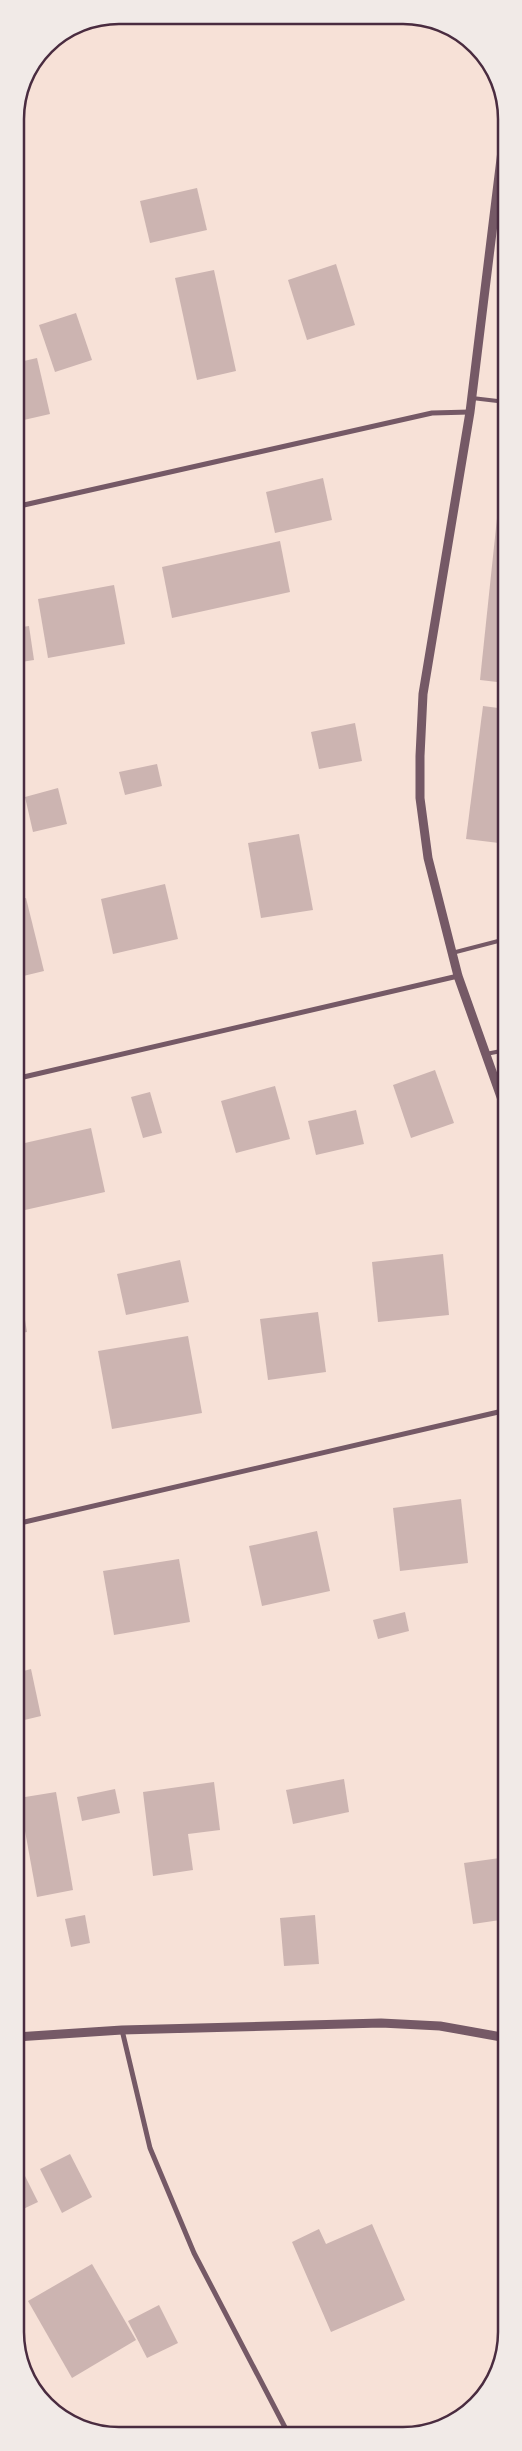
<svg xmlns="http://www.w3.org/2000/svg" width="522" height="2451" font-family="'Roboto Condensed',sans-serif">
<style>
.building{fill:#ccb4b1}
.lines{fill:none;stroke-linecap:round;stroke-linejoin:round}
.service{stroke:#755966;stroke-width:4}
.minor{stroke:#755966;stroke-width:5}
.tertiary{stroke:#755966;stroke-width:9}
.rim{fill:none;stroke:#4a2c40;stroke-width:2.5}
</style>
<rect width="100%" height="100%" fill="#f7e1d7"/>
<g class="building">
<path d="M197,188L207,230L150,243L140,201Z"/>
<path d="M336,264L355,325L307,340L288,280Z"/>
<path d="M214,270L236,371L197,380L175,278Z"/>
<path d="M76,313L92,360L55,372L39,325Z"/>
<path d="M37,358L50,414L15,422V363Z"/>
<path d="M505,442H506V683L480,680Z"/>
<path d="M323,478L332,520L275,533L266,492Z"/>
<path d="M280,541L290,592L172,618L162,567Z"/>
<path d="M114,585L125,644L48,658L38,599Z"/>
<path d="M29,626L34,660L15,663V628Z"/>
<path d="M483,706L506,709V790L499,843L466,839Z"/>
<path d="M355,723L362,761L319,769L311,732Z"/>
<path d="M157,764L162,786L125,795L119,772Z"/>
<path d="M58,788L67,824L33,832L25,797Z"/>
<path d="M299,834L313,910L261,918L248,843Z"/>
<path d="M165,884L178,939L113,954L101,899Z"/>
<path d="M26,898L44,971L15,978V901Z"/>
<path d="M506,955V973H505L502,956Z"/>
<path d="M435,1070L454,1123L411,1138L393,1085Z"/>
<path d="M275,1086L290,1139L236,1153L221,1101Z"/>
<path d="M150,1092L162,1133L143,1138L131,1097Z"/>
<path d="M356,1110L364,1144L316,1155L308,1121Z"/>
<path d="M91,1128L105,1192L25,1210L16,1164V1145Z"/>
<path d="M443,1254L449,1315L378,1322L372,1262Z"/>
<path d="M180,1260L189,1302L126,1315L117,1274Z"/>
<path d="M21,1296L27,1332L16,1334V1297Z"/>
<path d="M318,1312L326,1372L268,1380L260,1319Z"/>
<path d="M188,1336L202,1413L112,1429L98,1351Z"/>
<path d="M461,1499L468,1563L400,1571L393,1508Z"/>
<path d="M317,1531L330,1591L262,1606L249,1546Z"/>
<path d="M179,1559L190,1622L114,1635L103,1571Z"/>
<path d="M405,1612L409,1631L378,1639L373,1620Z"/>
<path d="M31,1669L41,1716L16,1722V1673Z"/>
<path d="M344,1779L349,1812L293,1824L286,1790Z"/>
<path d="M214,1782L220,1830L188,1834L193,1870L153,1876L143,1792Z"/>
<path d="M115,1789L120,1813L82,1821L77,1797Z"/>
<path d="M56,1792L73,1890L37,1897L19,1798Z"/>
<path d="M507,1857V1919L473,1924L464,1863Z"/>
<path d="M85,1915L90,1943L71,1947L65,1919Z"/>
<path d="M315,1915L319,1964L284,1966L280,1918Z"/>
<path d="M70,2154L92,2197L62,2213L40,2169Z"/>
<path d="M21,2168L38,2202L21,2210L16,2200V2171Z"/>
<path d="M372,2224L405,2300L331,2332L292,2242L319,2229L326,2244Z"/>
<path d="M92,2264L136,2340L72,2378L28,2301Z"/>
<path d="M159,2305L178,2343L147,2358L128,2321Z"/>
</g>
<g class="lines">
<g class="service">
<path d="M472,398L506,402"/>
<path d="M452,953L506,939"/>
<path d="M486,1054L506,1050"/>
</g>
<g class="minor">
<path d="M15,507L432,413L470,412"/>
<path d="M15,1079L458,976"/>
<path d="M16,1524L507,1410"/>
<path d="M122,2030L150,2148L194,2253L289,2435"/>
</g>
<g class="tertiary">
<path d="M506,118L470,412L423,694L420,756V798L428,858L458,976L506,1111"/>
<path d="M16,2037L122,2030L381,2023L440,2026L507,2038"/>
</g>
</g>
<path d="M0 0H522V2451H0ZM119 24H403A95 95 0 0 1 498 119V2332A95 95 0 0 1 403 2427H119A95 95 0 0 1 24 2332V119A95 95 0 0 1 119 24Z" fill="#f1eae7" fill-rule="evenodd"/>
<path class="rim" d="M119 24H403A95 95 0 0 1 498 119V2332A95 95 0 0 1 403 2427H119A95 95 0 0 1 24 2332V119A95 95 0 0 1 119 24Z"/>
</svg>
